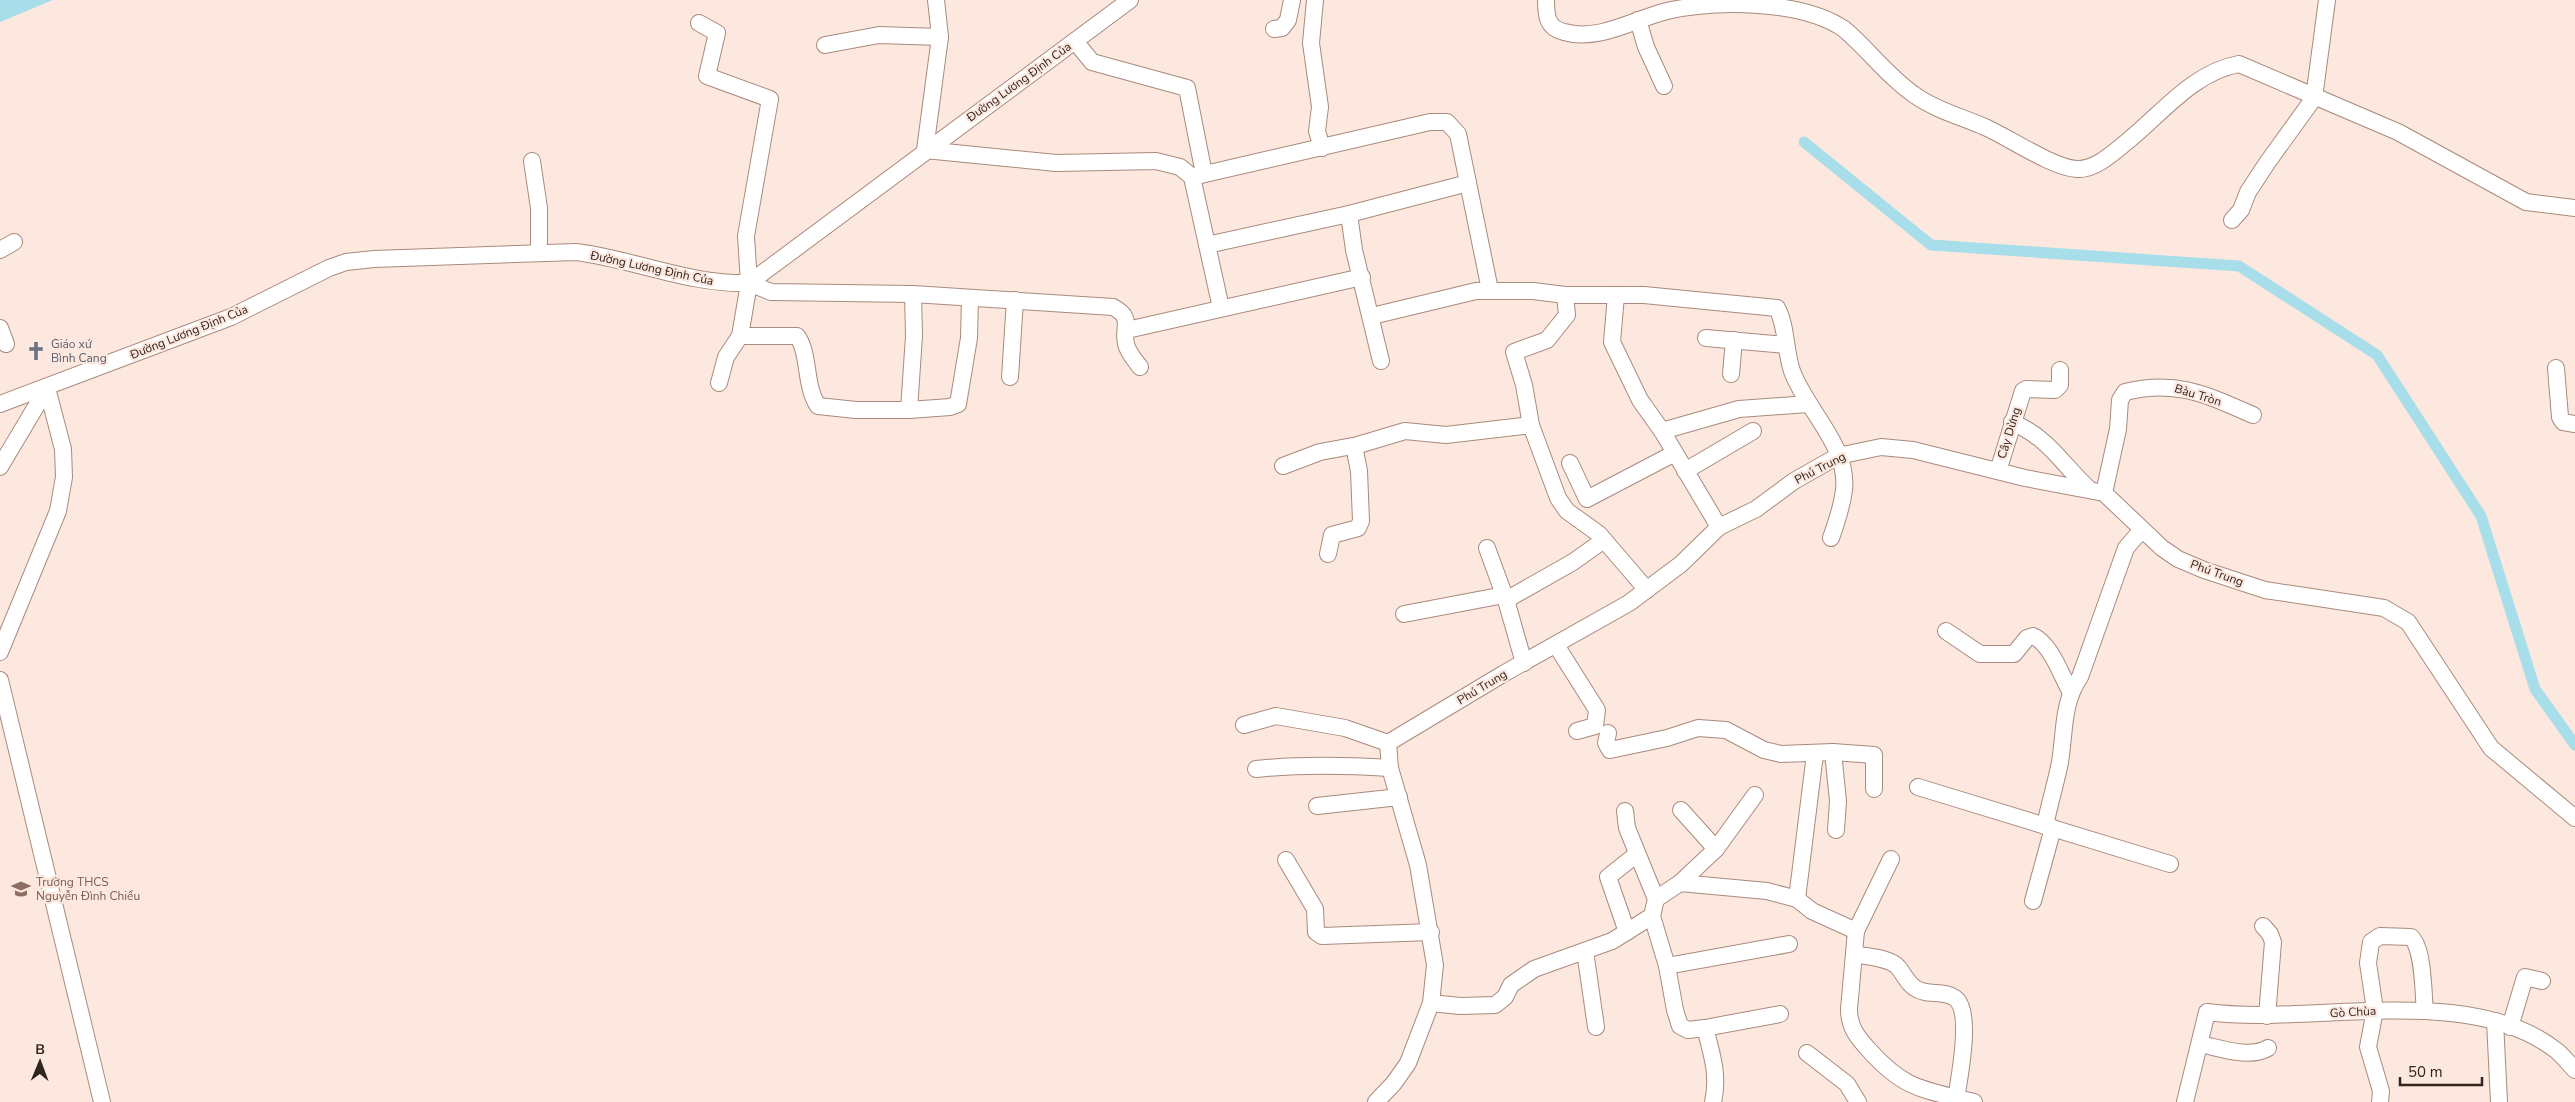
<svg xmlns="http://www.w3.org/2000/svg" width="2575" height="1102" font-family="'Nunito Sans',sans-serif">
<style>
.water{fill:#a8deea}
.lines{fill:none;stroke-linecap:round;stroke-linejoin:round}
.canal{stroke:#a8deea;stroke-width:11}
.minor-casing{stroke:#a98a7c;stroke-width:18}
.minor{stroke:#fff;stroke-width:16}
.labels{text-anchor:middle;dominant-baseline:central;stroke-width:4.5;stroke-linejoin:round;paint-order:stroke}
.street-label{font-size:12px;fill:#31251f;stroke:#fde8df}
.worship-label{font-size:12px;fill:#5b616d;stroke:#fde8df;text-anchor:start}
.education-label{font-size:12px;fill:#785e54;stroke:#fde8df;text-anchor:start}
</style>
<rect width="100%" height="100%" fill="#fde8df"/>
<path class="water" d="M0,0H53L0,22Z"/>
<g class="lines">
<path class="canal" d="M1804,142L1931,245L2239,266L2377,355L2481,516L2535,689L2575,745"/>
<g class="minor-casing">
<g id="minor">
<path d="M936,0L940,37L925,150L1056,163L1156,161L1180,167L1192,177L1221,308"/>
<path d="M1315,0L1311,43L1320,107L1317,131L1322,148"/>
<path d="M1546,0C1546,16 1547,28 1564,32C1599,42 1634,19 1667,11C1717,0 1801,0 1844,29C1869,50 1889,78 1916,96C1936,110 1962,117 1985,127C2008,137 2053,168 2077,169C2096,170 2115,151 2129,140C2163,112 2194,72 2239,64L2398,132L2526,202L2575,208"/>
<path d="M1638,20L1646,47L1664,86"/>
<path d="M699,23L717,33L707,76L770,99L746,236L749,283L740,336L726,357L719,383"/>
<path d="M1274,29L1282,28L1288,20L1292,0"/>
<path d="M1075,41L1092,62L1187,88L1204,174"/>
<path d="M825,45L879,35L940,37"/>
<path d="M532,161L539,208V252"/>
<path d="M1192,177L1430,122H1447L1458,134L1490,290"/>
<path d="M1349,214L1354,250L1381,361"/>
<path d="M2232,220L2241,210L2248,192L2267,163L2314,98L2327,0"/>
<path d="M1207,245L1349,214L1468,183"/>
<path d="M0,250L14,242"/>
<path d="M749,283L771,292L913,294L1113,307C1134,318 1122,327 1126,344C1128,353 1135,360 1140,367"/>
<path d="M913,294L914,336L909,410L950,407L958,404L969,338L970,298"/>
<path d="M1565,295H1644L1777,308C1787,327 1785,351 1792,371C1806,410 1849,446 1844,490C1842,506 1836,524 1831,538"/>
<path d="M1616,295L1612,342L1640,400L1662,431L1719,527"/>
<path d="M1372,316L1476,291H1533L1565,295L1567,315L1547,340L1514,352L1524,385L1531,425"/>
<path d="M0,328L6,344"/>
<path d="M1127,330L1362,277"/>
<path d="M740,336H797C810,353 804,385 818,406L856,410H909"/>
<path d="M1706,338L1786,345"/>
<path d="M2556,368L2560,417L2563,422L2575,424"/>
<path d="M1731,374L1734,340"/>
<path d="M1010,377L1015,300"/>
<path d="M0,404L231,317L329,268L346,262L374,259L576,252C633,259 690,285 749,283L1130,0"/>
<path d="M2012,422C2050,439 2060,462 2089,489"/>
<path d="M1662,431L1739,409L1808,404"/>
<path d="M1570,463L1587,499L1675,453"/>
<path d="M1283,466L1320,452L1358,445L1405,431L1446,435L1531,425L1558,498L1567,511L1599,534L1647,590"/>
<path d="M0,467L47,388"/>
<path d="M1685,471L1753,431"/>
<path d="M1998,471L2023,391L2026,389L2055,390L2060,385V370"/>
<path d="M2104,493L2118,429L2120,400L2125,392C2176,379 2207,395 2253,415"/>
<path d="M1487,548L1506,600L1524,663"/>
<path d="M1328,554L1332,535L1358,528L1361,521L1359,471L1354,446"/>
<path d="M1506,600L1573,562L1604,540"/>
<path d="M1404,614L1504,595"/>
<path d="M1946,631L1980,654H2014L2027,638L2033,636C2051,644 2061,675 2070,691"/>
<path d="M1556,645L1597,710L1595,726L1577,731"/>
<path d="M0,652L58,511L64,477L63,449L47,388"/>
<path d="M0,680L102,1102"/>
<path d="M1244,725L1276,716L1345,728L1388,743"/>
<path d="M1608,733L1606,743L1610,750L1667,738L1698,728L1726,730L1764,750L1781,754L1833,752L1874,755V789"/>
<path d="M1833,752L1838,801L1836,830"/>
<path d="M1256,769C1301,764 1344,765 1390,768"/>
<path d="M1918,787L2170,864"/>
<path d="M1317,806L1399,797"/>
<path d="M1681,810L1716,849"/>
<path d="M1625,811L1627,828L1656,899"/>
<path d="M2045,826C2049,805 2056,783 2060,762C2065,732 2062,703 2080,677L2126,548L2138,534L2144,533"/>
<path d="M1286,860L1315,909L1316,932L1322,936L1431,932"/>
<path d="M1680,883L1716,849L1755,795"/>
<path d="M1797,899L1815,754"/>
<path d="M2033,901L2053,828"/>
<path d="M1652,916L1667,966L1789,944"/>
<path d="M2263,926L2270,934L2273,942L2267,1016"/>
<path d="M1856,931L1849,1009C1849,1027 1857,1037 1869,1050C1906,1091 1923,1089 1974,1102"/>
<path d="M1627,932L1608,877L1637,854"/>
<path d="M1585,951L1596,1027"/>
<path d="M1854,954C1867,957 1889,957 1898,967C1904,974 1907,983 1915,988C1926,996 1944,990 1955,998C1973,1011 1959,1079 1956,1099"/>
<path d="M1667,966L1675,1010L1680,1026L1688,1030L1705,1028C1712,1054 1719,1076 1713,1102"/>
<path d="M1431,1003L1460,1006L1495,1005L1505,997L1511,985L1534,969L1612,941L1652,916L1656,899L1680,883L1767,891L1797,899L1812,911L1856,931L1891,859"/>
<path d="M2495,1021L2499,1102"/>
<path d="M2510,1027L2525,977L2542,981"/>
<path d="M1705,1028L1780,1014"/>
<path d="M2200,1044C2220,1048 2250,1059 2268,1048"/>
<path d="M1807,1053L1847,1084L1858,1102"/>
<path d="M1376,1102L1394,1083L1408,1063L1431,1003L1435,965L1418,865L1390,768L1388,743L1503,674L1629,603L1681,564L1719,527L1756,509L1794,481L1838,456L1881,447L1913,450L2025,478L2104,493L2162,548L2178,559L2204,570L2265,590L2384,608L2408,622L2491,748L2575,818"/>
<path d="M2185,1102L2207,1012C2312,1026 2469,981 2557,1051C2563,1056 2569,1064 2575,1070"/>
<path d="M2380,1102L2381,1091L2368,1047L2375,1010L2368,963L2371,942L2380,936L2411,937C2424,949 2423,993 2425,1011"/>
</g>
</g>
<use href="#minor" class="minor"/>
</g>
<defs>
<g id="church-bare" transform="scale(1.5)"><path d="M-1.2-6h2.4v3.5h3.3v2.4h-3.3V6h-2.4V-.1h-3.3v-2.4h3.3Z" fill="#6b7280" stroke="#fde8df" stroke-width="2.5" paint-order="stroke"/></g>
<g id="school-bare" transform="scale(1.5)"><path d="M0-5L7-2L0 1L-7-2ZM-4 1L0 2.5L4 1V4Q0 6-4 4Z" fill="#8d6e63" stroke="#fde8df" stroke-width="2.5" paint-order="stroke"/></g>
</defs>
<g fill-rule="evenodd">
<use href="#church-bare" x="36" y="351"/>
<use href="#school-bare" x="21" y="889"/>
</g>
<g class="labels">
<g class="street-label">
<text transform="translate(1019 82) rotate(-36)">Đường Lương Định Của</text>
<text transform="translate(652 268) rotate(12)">Đường Lương Định Của</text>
<text transform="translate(189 332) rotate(-22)">Đường Lương Định Của</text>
<text transform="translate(2198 395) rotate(17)">Bàu Tròn</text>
<text transform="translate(2009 433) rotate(-73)">Cây Dừng</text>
<text transform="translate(1820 468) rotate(-27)">Phú Trung</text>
<text transform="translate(2217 573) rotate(20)">Phú Trung</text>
<text transform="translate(1482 687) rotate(-31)">Phú Trung</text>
<text transform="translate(2353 1012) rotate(-3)">Gò Chùa</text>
</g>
<g class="worship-label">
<text x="51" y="344">Giáo xứ<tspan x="51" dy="14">Bình Cang</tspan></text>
</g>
<g class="education-label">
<text x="36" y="882">Trường THCS<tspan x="36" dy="14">Nguyễn Đình Chiểu</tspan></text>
</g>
</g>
<g transform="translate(40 1062) rotate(1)" stroke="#fde8df" stroke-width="4" paint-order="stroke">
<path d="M0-4L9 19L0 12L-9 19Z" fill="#31251f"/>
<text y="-8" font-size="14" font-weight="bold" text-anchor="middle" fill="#31251f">B</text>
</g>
<path d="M2400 1077v8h82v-8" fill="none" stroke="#31251f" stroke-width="2.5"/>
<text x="2408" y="1077" font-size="15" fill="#31251f" stroke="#fde8df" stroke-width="4" paint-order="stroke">50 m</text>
</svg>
